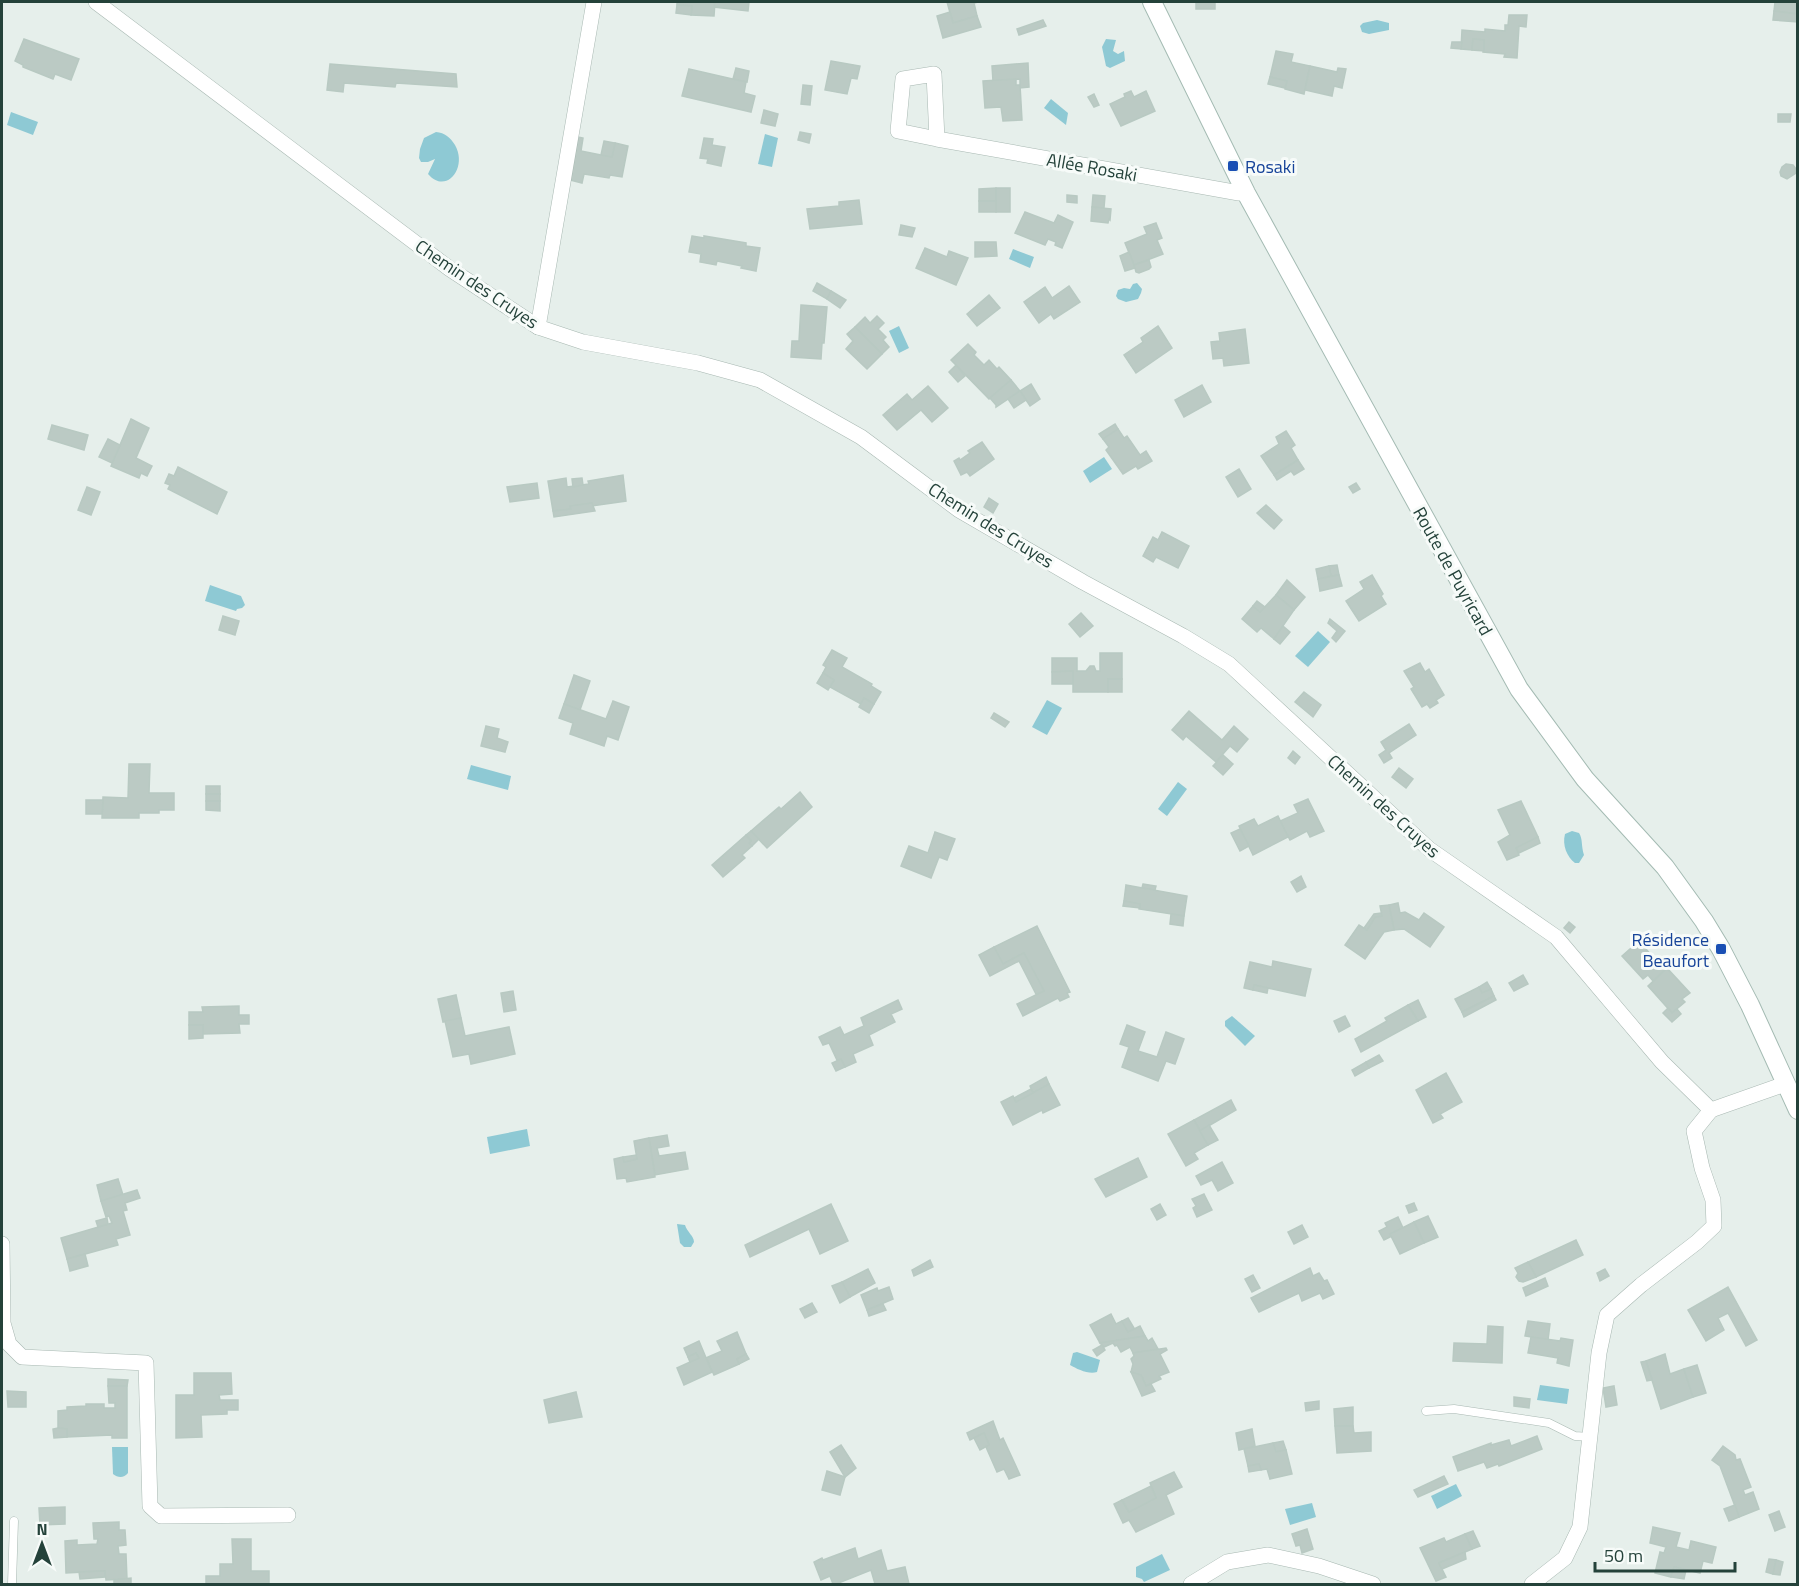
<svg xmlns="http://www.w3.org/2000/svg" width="1799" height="1586" font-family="'Titillium Web',sans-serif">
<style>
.water{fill:#8ec9d4}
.building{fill:#bbcac4;stroke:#b8c9c2;stroke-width:1.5}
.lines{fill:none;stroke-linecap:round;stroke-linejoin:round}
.lane-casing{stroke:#a8b8b2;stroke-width:9}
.street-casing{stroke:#a8b8b2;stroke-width:16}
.secondary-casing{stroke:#a4bbb3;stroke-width:20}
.lane{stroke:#fff;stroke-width:8}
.street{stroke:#fff;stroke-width:15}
.secondary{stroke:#fff;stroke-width:18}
.transit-dot{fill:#1a4fb4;stroke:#f7fbf9;stroke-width:2}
.labels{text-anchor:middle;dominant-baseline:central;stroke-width:6;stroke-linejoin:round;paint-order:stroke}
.transit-label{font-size:18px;fill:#164399;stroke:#f7fbf9;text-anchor:start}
.street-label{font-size:18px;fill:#24423a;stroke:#f7fbf9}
</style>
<rect width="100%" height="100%" fill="#e6efeb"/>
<g class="water">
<path d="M1377,20L1389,23V30L1369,34L1362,32L1360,26L1363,23Z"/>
<path d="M1106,39L1116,40L1113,51L1118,54L1124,51L1125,61L1110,68L1106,66L1102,47Z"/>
<path d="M1051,99L1068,113L1066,125L1044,108Z"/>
<path d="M11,112L38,122L33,135L7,125Z"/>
<path d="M436,132C445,133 450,137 455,145C468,168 446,195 428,174L435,159L428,162H421L419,158L420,149L424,138Z"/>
<path d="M765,134L778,138L772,167L758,164Z"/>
<path d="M1013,249L1034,257L1030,268L1009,259Z"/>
<path d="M1137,283L1142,289L1141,293L1138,299L1126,302L1118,299L1116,296L1118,290L1124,288L1130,289L1133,284Z"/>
<path d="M899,326L909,348L899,353L889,331Z"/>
<path d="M1104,457L1112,469L1090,483L1083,471Z"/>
<path d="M210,585L241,596L245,605L242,608L237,609L236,611L205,601Z"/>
<path d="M1318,631L1330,642L1308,667L1295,656Z"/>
<path d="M1047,700L1062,708L1047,735L1032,727Z"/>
<path d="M471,765L511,776L508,790L467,779Z"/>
<path d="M1178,782L1187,789L1167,816L1158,809Z"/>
<path d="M1572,831L1579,833C1583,839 1581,846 1584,855L1579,863H1575C1567,857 1562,845 1565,834Z"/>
<path d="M1232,1016L1255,1036L1245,1046L1225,1026V1021Z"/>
<path d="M527,1129L530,1146L490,1154L487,1137Z"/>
<path d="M677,1224L685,1225C687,1232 694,1236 694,1242L691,1247H684L680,1243Z"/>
<path d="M1077,1352L1100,1360L1097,1372C1089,1375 1077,1369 1070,1365L1073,1353Z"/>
<path d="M1540,1385L1569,1389L1567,1404L1537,1400Z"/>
<path d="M112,1447H128V1473C124,1478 118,1478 113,1474Z"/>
<path d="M1456,1484L1462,1496L1437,1509L1431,1496Z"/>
<path d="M1312,1503L1316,1517L1290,1525L1285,1509Z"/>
<path d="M1162,1554L1170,1570L1144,1582L1142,1579L1136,1577V1567Z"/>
</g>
<g class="building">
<path d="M677,2H715L714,16L691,15L692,6L677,5Z"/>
<path d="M715,2H749L748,11L714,7Z"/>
<path d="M947,2H978L974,3L977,16L953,23Z"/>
<rect x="1196" y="2" width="19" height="7"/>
<path d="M1775,2H1798V14L1774,11Z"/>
<path d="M677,5L692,6L691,15L676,13Z"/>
<path d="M1774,11L1798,14V22L1773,20Z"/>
<path d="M950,12L953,23L977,16L981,27L943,38L937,16Z"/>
<path d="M1509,15H1527L1526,27L1519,26L1517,58L1504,57L1505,54L1483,52L1484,40L1473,39L1472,50L1461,49L1462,30L1485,32V29L1505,31V25H1508Z"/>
<path d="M1043,20L1046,26L1019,35L1017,29Z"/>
<path d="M24,39L79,59L71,80L55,74L53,79L23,67V65L15,61Z"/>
<path d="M1473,39L1484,40V51L1472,50Z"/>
<path d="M1452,42H1462L1461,49L1451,48Z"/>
<path d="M1276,51L1293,54L1291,62L1310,66L1304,94L1285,89L1287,81L1270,77Z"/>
<path d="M831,61L860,66L857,79L851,78L847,94L825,90Z"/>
<path d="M1028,63L1029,87L1020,88V79L993,81L992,66Z"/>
<path d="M330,64L456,74L457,87L396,83L395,87L344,83L343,92L327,90Z"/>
<path d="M1310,66L1337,72L1338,68L1346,69L1342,88L1334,86L1332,96L1305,90Z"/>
<path d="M736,68L749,71L747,82L733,79Z"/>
<path d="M689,69L746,82L744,93L755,96L751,112L682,96Z"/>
<path d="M1270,77L1287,81L1285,88L1268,84Z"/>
<path d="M1016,79V85H1020L1022,120L1003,121L1001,107L985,108L983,81Z"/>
<path d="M803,85L812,86L810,105L801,104Z"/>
<path d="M1131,91L1134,97L1146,91L1155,111L1121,126L1110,104L1125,97L1124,94Z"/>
<path d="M1094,94L1099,105L1094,107L1088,97Z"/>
<path d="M764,110L778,114L775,126L761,123Z"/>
<path d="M1778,114H1791L1790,122H1778Z"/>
<path d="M800,132L811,134L809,143L798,140Z"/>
<path d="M578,137L583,138L581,151L601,155L612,157L615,143L628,146L622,177L610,175L609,178L584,174L582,183L570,180Z"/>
<path d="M704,138L713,139L712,145L725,147L721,166L707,163L708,159L700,158Z"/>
<path d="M604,141L615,143L612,157L601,155Z"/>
<path d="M1786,164L1793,165L1796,169V173L1787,179L1781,176L1780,172L1782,167Z"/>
<path d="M996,188V201H979V189Z"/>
<rect x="996" y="188" width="14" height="24"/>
<path d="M1067,195L1077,196V203L1067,202Z"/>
<path d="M1093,195L1105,196L1104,208L1092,207Z"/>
<path d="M859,200L862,224L810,229L807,209L839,206V202Z"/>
<rect x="979" y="201" width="17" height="11"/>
<path d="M1092,207L1111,209L1110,220L1109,219L1108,223L1091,221Z"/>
<path d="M1025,212L1054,223L1058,215L1073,222L1062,248L1055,245L1056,242L1048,239L1045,245L1015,233Z"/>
<path d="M1156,223L1162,238L1157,240L1163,254L1134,265L1125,243L1147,234L1144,227Z"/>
<path d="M901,225L915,228L912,237L899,235Z"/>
<path d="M692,236L704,238V236L746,243V246L760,248L756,271L741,268L742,266L717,261L716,265L700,262L701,254L689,252Z"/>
<path d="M975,242H996L997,256L975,257Z"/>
<path d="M925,248L947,257L949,251L968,258L956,285L916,268Z"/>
<path d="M1129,252L1135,268L1125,271L1120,256Z"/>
<path d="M1149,260L1151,267L1149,269L1139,273L1136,272L1134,265Z"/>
<path d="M817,283L831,291L827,299L813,291Z"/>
<path d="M1069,286L1080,302L1054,319L1051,314L1039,323L1024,302L1045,287L1052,298Z"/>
<path d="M831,291L846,300L840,308L827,299Z"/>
<path d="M989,295L1000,308L977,326L967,314Z"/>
<path d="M801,305L827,307L824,343H822L821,359L791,357L792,341H799Z"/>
<path d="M877,316L884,323L878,329L886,337L883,340L889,347L882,354L855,327L865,317L870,323Z"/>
<path d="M1158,326L1172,348L1136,373L1124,355L1143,342L1141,338Z"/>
<path d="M855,327L882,354L867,369L846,349L853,341L847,334Z"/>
<path d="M1245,329L1249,363L1224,366L1223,358L1213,359L1211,342L1220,341L1219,333Z"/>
<path d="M968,344L976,352L974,355L984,365L989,360L997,369L999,367L1011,380L989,399L951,360Z"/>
<path d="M956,365L965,376L958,382L949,372Z"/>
<path d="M1011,380L1020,391L996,407V405L990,398Z"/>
<path d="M1031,384L1040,399L1030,406L1020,391Z"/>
<path d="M1202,385L1211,402L1184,417L1175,400Z"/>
<path d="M928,386L948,408L932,422L921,410L897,430L883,415L907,394L912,400Z"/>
<path d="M1020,391L1026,400L1014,408L1008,399Z"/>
<path d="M131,419L149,428L136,458L152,466L147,476L141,473L139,478L111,466Z"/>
<path d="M1115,424L1118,429L1103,439L1099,434Z"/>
<path d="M52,425L88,435L84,450L48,439Z"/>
<path d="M1118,429L1124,438L1127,436L1140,455L1146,451L1152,461L1138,469L1136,466L1123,474L1106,450L1109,447L1103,439Z"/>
<path d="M1286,431L1295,445L1291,448L1298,460L1274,475L1261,456L1279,444L1276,437Z"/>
<path d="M108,439L120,445L112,463L99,457Z"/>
<path d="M982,442L994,459L970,476L967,472L961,475L954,461L959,458L960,460L970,453L968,451Z"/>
<path d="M1298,460L1304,469L1294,475L1291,471L1277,480L1274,475Z"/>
<path d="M178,467L227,492L217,514L168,489L170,485L165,483L169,474L174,476Z"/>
<path d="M1239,469L1251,489L1238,497L1226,477Z"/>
<path d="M623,475L626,501L592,506V503L570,506L571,509L553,511L548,481L566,478L567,487L589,484L588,481Z"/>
<path d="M582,478L583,485L573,487L572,479Z"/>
<path d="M537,483L539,498L510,502L507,487Z"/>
<path d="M1356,483L1360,489L1353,493L1349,487Z"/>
<path d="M87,487L100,492L91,515L78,510Z"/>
<path d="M989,498L998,504L993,513L984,507Z"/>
<path d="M592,503L595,511L554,517L553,511L571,509L570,506Z"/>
<path d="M1266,505L1282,520L1274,529L1257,513Z"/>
<path d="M1162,532L1189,546L1178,568L1156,557L1153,562L1143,556L1153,537L1158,540Z"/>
<path d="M1337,565L1339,575L1331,576L1329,566Z"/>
<path d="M1329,566L1331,576L1318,579L1316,569Z"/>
<path d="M1339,575L1342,586L1320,591L1318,579Z"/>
<path d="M1372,575L1383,594L1381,596L1386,604L1359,621L1346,601L1364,589L1360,582Z"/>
<path d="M1287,580L1305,597L1294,610L1276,595Z"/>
<path d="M1276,595L1294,610L1274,639L1261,628L1257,632L1242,619L1253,606L1260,612Z"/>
<path d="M1257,601L1265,607L1260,612L1253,606Z"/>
<path d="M1081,613L1093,626L1080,637L1069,624Z"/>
<path d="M223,616L239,621L235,635L219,630Z"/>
<path d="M1330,619L1345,631L1336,642L1332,638L1337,631L1328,623Z"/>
<path d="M1283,626L1290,632L1280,644L1274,639Z"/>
<path d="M832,650L847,658L842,667L872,684L871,686L881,692L874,704L864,698L861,704L830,687L834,680L823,673L826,667L823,665Z"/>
<path d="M1100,653H1122V679H1108V692H1073V671L1052,672V658H1077V671H1086L1090,666H1094L1096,671H1100Z"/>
<path d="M1420,663L1425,672L1429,669L1444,695L1436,700L1438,703L1430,708L1427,704L1422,707L1411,689L1414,687L1404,671Z"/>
<path d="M1073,671V684H1052V672Z"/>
<path d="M823,673L834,680L828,690L817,683Z"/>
<path d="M574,675L590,681L580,710L564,704Z"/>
<rect x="1108" y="679" width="14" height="13"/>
<path d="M1304,692L1321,705L1313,717L1295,702Z"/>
<path d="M864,698L874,704L869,713L859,707Z"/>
<path d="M613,701L629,707L618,740L607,736L604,746L570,734L573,723L559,718L564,704L606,719Z"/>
<path d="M1189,711L1222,740L1234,726L1248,739L1237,752L1230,746L1216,762L1186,736L1183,740L1172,730Z"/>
<path d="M994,713L1009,722L1005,727L991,718Z"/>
<path d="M1409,724L1416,735L1389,753L1392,758L1384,763L1379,755L1386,750L1381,742Z"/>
<path d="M486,726L499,729L497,738L508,742L505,752L481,746Z"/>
<path d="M1293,751L1300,757L1295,764L1288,758Z"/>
<path d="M1223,755L1233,764L1223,775L1213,766Z"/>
<path d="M129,764H150L149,793H174V810H159V813H139V818H102L103,797L128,798Z"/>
<path d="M1399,768L1413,779L1406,788L1392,777Z"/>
<rect x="206" y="786" width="14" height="8"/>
<path d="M800,792L812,807L767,848L751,831L779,807L781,809Z"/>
<rect x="206" y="794" width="14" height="7"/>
<path d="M1308,799L1324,831L1310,837L1307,831L1290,840L1280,821L1298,813L1294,805Z"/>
<path d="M86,800H103L102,814H86Z"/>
<path d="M206,801H220V811L206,810Z"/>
<path d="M1521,801L1538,837L1516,848L1519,855L1507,860L1498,842L1510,835L1498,810Z"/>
<path d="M1278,816L1288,837L1253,855L1239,826L1254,819L1258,826Z"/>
<path d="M1240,829L1249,846L1240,851L1231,833Z"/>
<path d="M751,831L759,839L752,846L749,843L751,841L746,835Z"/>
<path d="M935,832L955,839L947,860L939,857L931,878L901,866L909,846L928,853Z"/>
<path d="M746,835L751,841L749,843L752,846L742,855L745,858L723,877L712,865Z"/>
<path d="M1538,837L1540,843L1519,853L1516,848Z"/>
<path d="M1301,876L1306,887L1297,892L1291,882Z"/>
<path d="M1143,884L1156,886L1155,890L1142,888Z"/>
<path d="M1126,885L1187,896L1184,916L1139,909L1140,904L1124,901Z"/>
<path d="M1124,901L1140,904V908L1123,906Z"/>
<path d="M1398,903L1400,913L1405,912L1419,920L1424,913L1444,927L1430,947L1404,929L1394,930L1389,905Z"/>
<path d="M1389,905L1394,930L1384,932L1365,959L1345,945L1359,925L1367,930L1375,917L1382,916L1380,906Z"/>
<path d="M1381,913L1382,916L1375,917L1367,930L1364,928L1374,914Z"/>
<path d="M1171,914L1184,916L1183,926L1170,924Z"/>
<path d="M1569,922L1575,927L1570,933L1564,928Z"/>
<path d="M1037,926L1070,992L1067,993L1069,997L1060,1001L1058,998L1023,1016L1017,1004L1044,991L1024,953L1003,964L994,947Z"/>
<path d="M1639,941L1665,971L1653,981L1648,975L1643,979L1622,956Z"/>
<path d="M994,947L1003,964L1024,953L1044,991L1036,994L1019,961L990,976L979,955Z"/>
<path d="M1273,961L1311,969L1305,996L1254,985L1253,990L1244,988L1250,962L1272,967Z"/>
<path d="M1667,968L1690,993L1682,999L1685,1002L1672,1013L1648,986Z"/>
<path d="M1523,975L1528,984L1514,991L1509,983Z"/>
<path d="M1487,982L1491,989L1482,993L1479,987Z"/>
<path d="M1254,985L1268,988L1267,993L1253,990Z"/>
<path d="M1479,987L1482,993L1491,989L1494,996L1462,1012L1455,999Z"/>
<path d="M513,991L516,1010L504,1012L501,993Z"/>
<path d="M456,995L461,1018L443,1022L438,999Z"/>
<path d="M1494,996L1496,1000L1464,1017L1462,1012Z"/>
<path d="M898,1000L902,1009L891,1014L895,1022L869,1035L873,1045L853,1054L856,1062L845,1067L841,1059L837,1060L829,1043L823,1045L819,1037L840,1027L844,1035L864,1026L861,1018Z"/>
<path d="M1418,1000L1426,1017L1418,1021L1408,1005Z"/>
<path d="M1408,1005L1418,1021L1361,1052L1355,1039L1387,1021L1385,1018Z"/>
<path d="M239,1006V1015H249V1024H239L240,1033L203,1034V1025H189V1012H203L202,1007Z"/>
<path d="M1668,1008L1672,1013L1677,1009L1681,1014L1672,1022L1663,1013Z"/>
<path d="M1345,1016L1350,1026L1339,1032L1334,1021Z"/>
<path d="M461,1018L465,1036L509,1027L515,1054L471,1064L469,1054L453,1057L445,1021Z"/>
<path d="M189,1025H203V1038L189,1039Z"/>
<path d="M1127,1025L1145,1032L1138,1051L1157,1057L1166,1032L1184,1039L1175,1064L1166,1061L1158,1081L1122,1067L1129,1047L1120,1044Z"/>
<path d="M1379,1055L1383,1061L1369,1068L1366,1062Z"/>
<path d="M841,1059L845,1067L836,1071L832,1063Z"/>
<path d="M1366,1062L1369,1068L1355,1076L1352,1070Z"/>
<path d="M1446,1073L1462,1102L1440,1114L1443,1118L1433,1123L1416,1090Z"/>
<path d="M1046,1077L1049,1084L1033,1093L1030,1086Z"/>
<path d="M1049,1084L1060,1105L1043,1113L1042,1110L1013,1125L1001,1102L1013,1096L1016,1102Z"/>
<path d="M1031,1089L1033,1093L1016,1102L1014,1098Z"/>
<path d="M1231,1100L1236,1110L1200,1131L1194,1120Z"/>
<path d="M1194,1120L1208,1145L1194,1153L1198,1159L1186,1166L1168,1134Z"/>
<path d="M1209,1125L1218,1140L1208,1145L1200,1131Z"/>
<path d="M667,1135L669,1146L657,1148L659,1156L685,1152L688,1169L655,1175L649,1138Z"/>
<path d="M649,1138L655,1177L627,1182L626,1178L617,1179L614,1159L623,1157L624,1162L637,1159L634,1141Z"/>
<path d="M636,1155L637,1159L624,1162L623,1157Z"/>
<path d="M1138,1158L1147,1177L1106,1197L1095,1179Z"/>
<path d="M1222,1162L1233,1183L1218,1191L1212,1180L1201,1185L1196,1176Z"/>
<path d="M118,1179L123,1195L101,1201L97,1185Z"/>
<path d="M137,1190L140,1198L125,1203L127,1210L123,1211L130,1235L116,1239L118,1245L67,1259L61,1238L112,1223L109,1216L106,1217L101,1201Z"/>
<path d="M1204,1194L1212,1210L1197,1217L1193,1208L1196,1206L1192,1199Z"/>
<path d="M1414,1203L1417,1210L1409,1213L1406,1206Z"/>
<path d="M831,1204L848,1241L820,1254L809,1229L750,1257L745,1245Z"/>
<path d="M1160,1204L1166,1215L1157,1220L1151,1209Z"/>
<path d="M1428,1216L1438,1237L1424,1243L1414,1222Z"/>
<path d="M1398,1217L1403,1228L1390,1234L1392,1236L1384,1240L1379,1231L1387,1227L1385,1223Z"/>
<path d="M107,1218L108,1224L98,1227L96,1221Z"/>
<path d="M1414,1222L1424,1243L1400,1254L1390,1234Z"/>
<path d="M1302,1225L1308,1237L1294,1244L1288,1232Z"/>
<path d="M1576,1240L1583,1255L1536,1277L1528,1262Z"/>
<path d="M85,1254L88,1266L70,1271L67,1259Z"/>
<path d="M930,1260L933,1267L914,1276L912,1270Z"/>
<path d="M1528,1262L1536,1277L1523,1282L1519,1281L1516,1277L1518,1273L1515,1268Z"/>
<path d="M1310,1268L1313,1276L1319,1273L1324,1281L1327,1280L1334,1294L1323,1299L1320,1293L1302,1301L1299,1293L1259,1312L1251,1298Z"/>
<path d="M868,1269L875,1283L850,1297L842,1282Z"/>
<path d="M1605,1269L1609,1276L1600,1281L1597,1273Z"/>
<path d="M1253,1275L1260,1288L1252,1292L1245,1279Z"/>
<path d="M1545,1278L1548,1286L1526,1296L1523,1288Z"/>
<path d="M842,1282L850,1297L840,1303L832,1286Z"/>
<path d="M889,1287L893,1299L867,1310L861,1295L877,1288L878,1291Z"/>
<path d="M1728,1287L1757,1340L1746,1346L1728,1313L1718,1318L1724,1330L1706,1341L1688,1310Z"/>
<path d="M812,1303L817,1312L805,1318L800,1309Z"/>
<path d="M883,1304L886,1310L869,1316L867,1310Z"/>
<path d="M1111,1314L1116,1324L1122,1321L1128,1332L1140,1326L1145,1336L1100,1343L1090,1325Z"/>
<path d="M1128,1318L1134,1328L1128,1332L1122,1321Z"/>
<path d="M1528,1321L1550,1324L1548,1340L1525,1336Z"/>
<path d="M1488,1326L1503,1327L1502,1363L1453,1361L1454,1343L1487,1344Z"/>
<path d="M737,1332L746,1354L737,1359L739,1364L714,1375L706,1358L722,1351L717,1341Z"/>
<path d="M1145,1336L1148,1341L1152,1338L1158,1349L1133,1353L1130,1347L1121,1352L1117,1345L1115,1346L1113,1343L1104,1347L1100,1343Z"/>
<path d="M1531,1337L1560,1341L1561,1338L1573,1340L1569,1366L1557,1363L1558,1358L1528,1353Z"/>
<path d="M699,1341L712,1372L684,1385L677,1368L699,1358L696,1353L688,1357L684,1348Z"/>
<path d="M1102,1345L1105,1350L1097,1356L1093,1350Z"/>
<path d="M1166,1348L1167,1350L1160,1354L1169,1372L1159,1376L1161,1379L1146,1386L1141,1375L1131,1372L1133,1364L1131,1359L1134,1356L1133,1353Z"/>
<path d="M696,1353L699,1358L690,1362L688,1357Z"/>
<path d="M746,1354L749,1359L739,1364L737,1359Z"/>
<path d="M1665,1354L1670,1374L1684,1369L1693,1397L1661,1409L1646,1361Z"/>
<path d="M1646,1361L1652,1380L1647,1381L1641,1362Z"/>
<path d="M1697,1365L1706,1393L1693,1397L1684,1369Z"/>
<path d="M1131,1372L1141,1375L1146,1386L1151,1384L1155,1391L1142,1396Z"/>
<path d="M194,1373H231L232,1394L219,1395L220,1400H238V1410H227V1414L201,1415L202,1437L176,1438V1395H194Z"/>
<path d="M108,1379L128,1380L127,1386H108Z"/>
<path d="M108,1386H127V1438H112V1435L67,1437V1429L58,1428V1411L67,1410V1407L86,1406V1404H104V1408H115V1403H109Z"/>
<path d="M1614,1386L1617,1405L1606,1407L1603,1388Z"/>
<path d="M7,1391L26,1392V1407H8Z"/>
<path d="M576,1392L582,1417L549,1423L544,1400Z"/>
<path d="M1514,1397L1530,1399L1529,1408L1514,1406Z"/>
<path d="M1319,1401V1409L1306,1411L1305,1403Z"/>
<path d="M1353,1407V1426H1335L1334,1409Z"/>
<path d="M993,1421L1000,1440L1003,1438L1020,1475L1009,1479L1004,1469L997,1472L986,1447L989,1445L984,1433L970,1440L967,1433Z"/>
<path d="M1335,1426H1353L1354,1433L1371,1432V1451L1337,1453Z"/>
<path d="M58,1428L67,1429V1437L54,1438L53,1429Z"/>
<path d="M1252,1429L1255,1446L1239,1450L1236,1433Z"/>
<path d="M984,1433L989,1445L980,1450L974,1438Z"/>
<path d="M1537,1436L1542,1449L1499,1466L1498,1464L1487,1468L1484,1462L1458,1471L1453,1457L1491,1443V1445L1509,1440L1511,1446Z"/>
<path d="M1283,1441L1286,1450L1276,1452L1273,1443Z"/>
<path d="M1273,1443L1276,1452L1286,1450L1292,1474L1270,1479L1267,1469L1261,1470L1259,1464L1248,1466L1244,1449Z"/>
<path d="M841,1445L856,1468L845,1477L830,1452Z"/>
<path d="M1723,1446L1735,1455L1736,1460L1740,1459L1751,1487L1743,1490L1745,1495L1753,1492L1759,1509L1739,1517L1720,1466L1712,1460Z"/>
<path d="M1259,1464L1261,1470L1249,1472L1248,1466Z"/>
<path d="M827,1471L845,1477L840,1495L822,1490Z"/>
<path d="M1174,1472L1182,1487L1166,1495L1174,1514L1136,1532L1129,1520L1123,1523L1114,1504L1122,1500L1129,1512L1156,1498L1150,1483Z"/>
<path d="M1444,1476L1448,1484L1418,1497L1414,1490Z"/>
<path d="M1151,1486L1156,1498L1129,1512L1122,1500Z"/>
<path d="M1735,1505L1739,1517L1729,1521L1724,1509Z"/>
<path d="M65,1507V1524L40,1525L39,1508Z"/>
<path d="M1779,1511L1785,1527L1775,1531L1769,1515Z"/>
<path d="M119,1522V1530H125L126,1545L118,1546L119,1554H126L127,1579L106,1580L105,1571L66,1573L65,1541L77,1540V1545L97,1544L98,1539H94L93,1523Z"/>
<path d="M1653,1527L1680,1533L1676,1547L1689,1550L1691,1541L1716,1547L1712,1563L1703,1561L1700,1573L1674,1567L1671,1577L1655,1573L1660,1552L1664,1553L1666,1547L1650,1543Z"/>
<path d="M1307,1529L1313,1549L1302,1553L1300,1545L1296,1546L1292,1534Z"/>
<path d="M1473,1531L1480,1546L1472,1549L1465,1534Z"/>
<path d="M1465,1534L1472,1549L1439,1563L1446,1577L1436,1581L1420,1548L1444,1538L1446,1542Z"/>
<path d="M232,1539H251V1571H269V1584H206V1576H220V1564H233Z"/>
<path d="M855,1548L858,1559L881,1550L887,1571L905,1567L909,1584H875L871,1570L836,1584H833L830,1576L821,1580L814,1562L822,1558L823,1560Z"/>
<path d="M1465,1552L1466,1559L1442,1569L1439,1563Z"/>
<path d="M1769,1559L1776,1560L1773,1574L1766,1572Z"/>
<path d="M1776,1560L1783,1562L1780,1575L1773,1574Z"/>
<path d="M1674,1567L1686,1570L1684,1579L1671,1577Z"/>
<path d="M105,1571V1577L80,1579L79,1572Z"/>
<path d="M131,1578V1584H114V1580Z"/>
</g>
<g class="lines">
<g class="lane-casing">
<g id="lane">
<path d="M1426,1411L1454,1409L1549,1423L1575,1436L1590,1437"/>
<path d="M12,1584L14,1521"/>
</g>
</g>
<g class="street-casing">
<g id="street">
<path d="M96,2L450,269L538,327L583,342L698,363L760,380L861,437L959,510L1083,582L1183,636L1229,664L1429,849L1556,937L1662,1062L1711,1110L1785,1084"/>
<path d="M937,139L934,74L903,79L898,131L937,139L1239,193H1246"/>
<path d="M538,327L594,2"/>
<path d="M2,1244L3,1323L9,1344L22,1357L146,1363L150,1506L161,1516L288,1515"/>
<path d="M1191,1584L1227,1562L1268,1555L1319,1566L1373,1584"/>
<path d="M1532,1584L1565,1558L1580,1527L1599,1353L1607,1315L1641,1285L1697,1242L1714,1226L1713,1200L1702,1168L1694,1131L1711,1110"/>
</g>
</g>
<g class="secondary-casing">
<path id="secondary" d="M1152,2L1246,193L1519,689L1585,779L1665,867L1704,921L1721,949L1750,1005L1798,1110"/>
</g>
<use href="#lane" class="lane"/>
<use href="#street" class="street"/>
<use href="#secondary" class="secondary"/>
</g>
<g class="transit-dot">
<rect x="1227" y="160" width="12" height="12" rx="3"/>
<rect x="1715" y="943" width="12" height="12" rx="3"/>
</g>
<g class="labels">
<g class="transit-label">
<text x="1245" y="166">Rosaki</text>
<text x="1709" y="939" text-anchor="end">Résidence<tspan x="1709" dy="21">Beaufort</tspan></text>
</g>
<g class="street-label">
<text transform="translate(1092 167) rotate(10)">Allée Rosaki</text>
<text transform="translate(477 284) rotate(34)">Chemin des Cruyes</text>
<text transform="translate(991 525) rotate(32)">Chemin des Cruyes</text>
<text transform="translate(1453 571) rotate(61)">Route de Puyricard</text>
<text transform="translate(1384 806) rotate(42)">Chemin des Cruyes</text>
</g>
</g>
<rect width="1799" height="1586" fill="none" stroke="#24423a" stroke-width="6"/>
<g transform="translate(42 1544)" stroke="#f7fbf9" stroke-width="4.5" paint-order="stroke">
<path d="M0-4.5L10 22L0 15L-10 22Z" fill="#24423a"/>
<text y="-9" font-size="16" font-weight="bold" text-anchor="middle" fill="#24423a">N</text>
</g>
<path d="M1595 1562v9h140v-9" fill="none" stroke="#24423a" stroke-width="3"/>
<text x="1604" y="1562" font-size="18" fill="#24423a" stroke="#f7fbf9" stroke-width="4.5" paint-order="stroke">50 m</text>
</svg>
